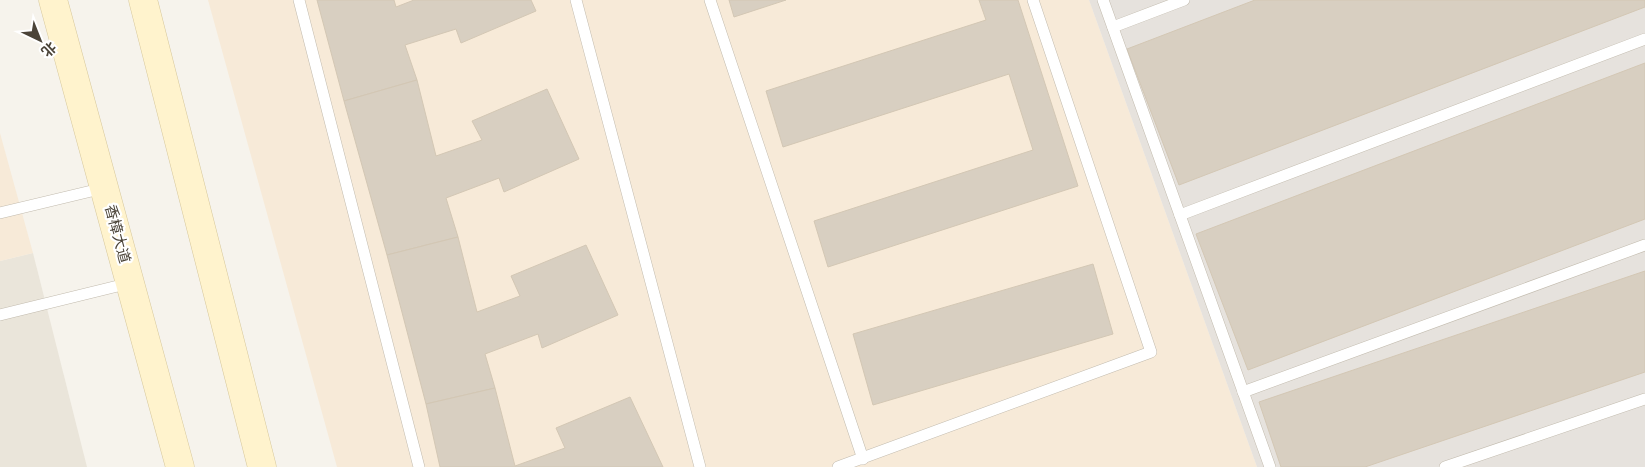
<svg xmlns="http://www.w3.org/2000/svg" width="1645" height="467" font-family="'Sofia Sans Condensed','Noto Sans SC',sans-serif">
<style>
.residential{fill:#eae5da}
.commercial{fill:#f7ead8}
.industrial{fill:#e6e2dd}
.building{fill:#d8cfc1;stroke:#d3c7b4}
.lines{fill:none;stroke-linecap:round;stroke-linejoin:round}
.lane-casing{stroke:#c2bbae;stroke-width:12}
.secondary-casing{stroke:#d6c79b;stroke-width:29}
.lane{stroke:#fff;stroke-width:11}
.secondary{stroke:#fff3cd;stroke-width:28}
.labels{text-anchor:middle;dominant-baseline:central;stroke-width:4.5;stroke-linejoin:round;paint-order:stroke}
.street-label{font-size:15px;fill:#4b4439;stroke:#fff}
</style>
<rect width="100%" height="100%" fill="#f6f3ec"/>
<path class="residential" d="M33,253L87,467H0V261Z"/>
<g class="commercial">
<path d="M208,0H1089L1257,467H337Z"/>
<path d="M0,133L33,253L0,261Z"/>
</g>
<path class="industrial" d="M1089,0H1645V467H1257Z"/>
<g class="building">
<path d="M317,0H394L396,7L414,0H531L536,11L461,43L456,29L405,45L417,80L344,101Z"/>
<path d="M729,0H786L734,17Z"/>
<path d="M979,0H1018L1078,186L828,267L814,221L1033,150L1009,74L783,147L766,91L986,20Z"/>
<path d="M1255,0H1645V7L1179,185L1127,49Z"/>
<path d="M1645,63V219L1248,370L1196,234Z"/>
<path d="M417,80L436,156L482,140L472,121L547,89L579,159L504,192L499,178L446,198L458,237L387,255L344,101Z"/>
<path d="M458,237L477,312L520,296L511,276L586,245L618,315L542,348L538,334L485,354L495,388L426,404L387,255Z"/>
<path d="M1093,264L1113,334L873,405L853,334Z"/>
<path d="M1645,271V372L1365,467H1281L1259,402Z"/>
<path d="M495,388L515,466L565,448L556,428L630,397L663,467H440L426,404Z"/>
</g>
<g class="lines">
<g class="lane-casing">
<g id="lane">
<path d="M299,0L419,467"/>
<path d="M576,0L700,467"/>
<path d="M710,0L863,459"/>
<path d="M1103,0L1270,467"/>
<path d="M1113,27L1184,0"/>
<path d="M0,213L104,188"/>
<path d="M1180,215L1645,39"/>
<path d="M0,315L130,283"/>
<path d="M1243,392L1645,245"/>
<path d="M838,467L1151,352L1033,0"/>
<path d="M1445,467L1645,399"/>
</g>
</g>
<g class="secondary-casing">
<g id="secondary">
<path d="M53,0L180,467"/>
<path d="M143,0L262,467"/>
</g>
</g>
<use href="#lane" class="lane"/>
<use href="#secondary" class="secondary"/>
</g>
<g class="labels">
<g class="street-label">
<text transform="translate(117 234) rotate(75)">香樟大道</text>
</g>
</g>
<g transform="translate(40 40) rotate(137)" stroke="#ffffff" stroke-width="4" paint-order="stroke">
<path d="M0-4L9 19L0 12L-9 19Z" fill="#4b4439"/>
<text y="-8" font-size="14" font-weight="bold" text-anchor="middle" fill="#4b4439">北</text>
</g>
</svg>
